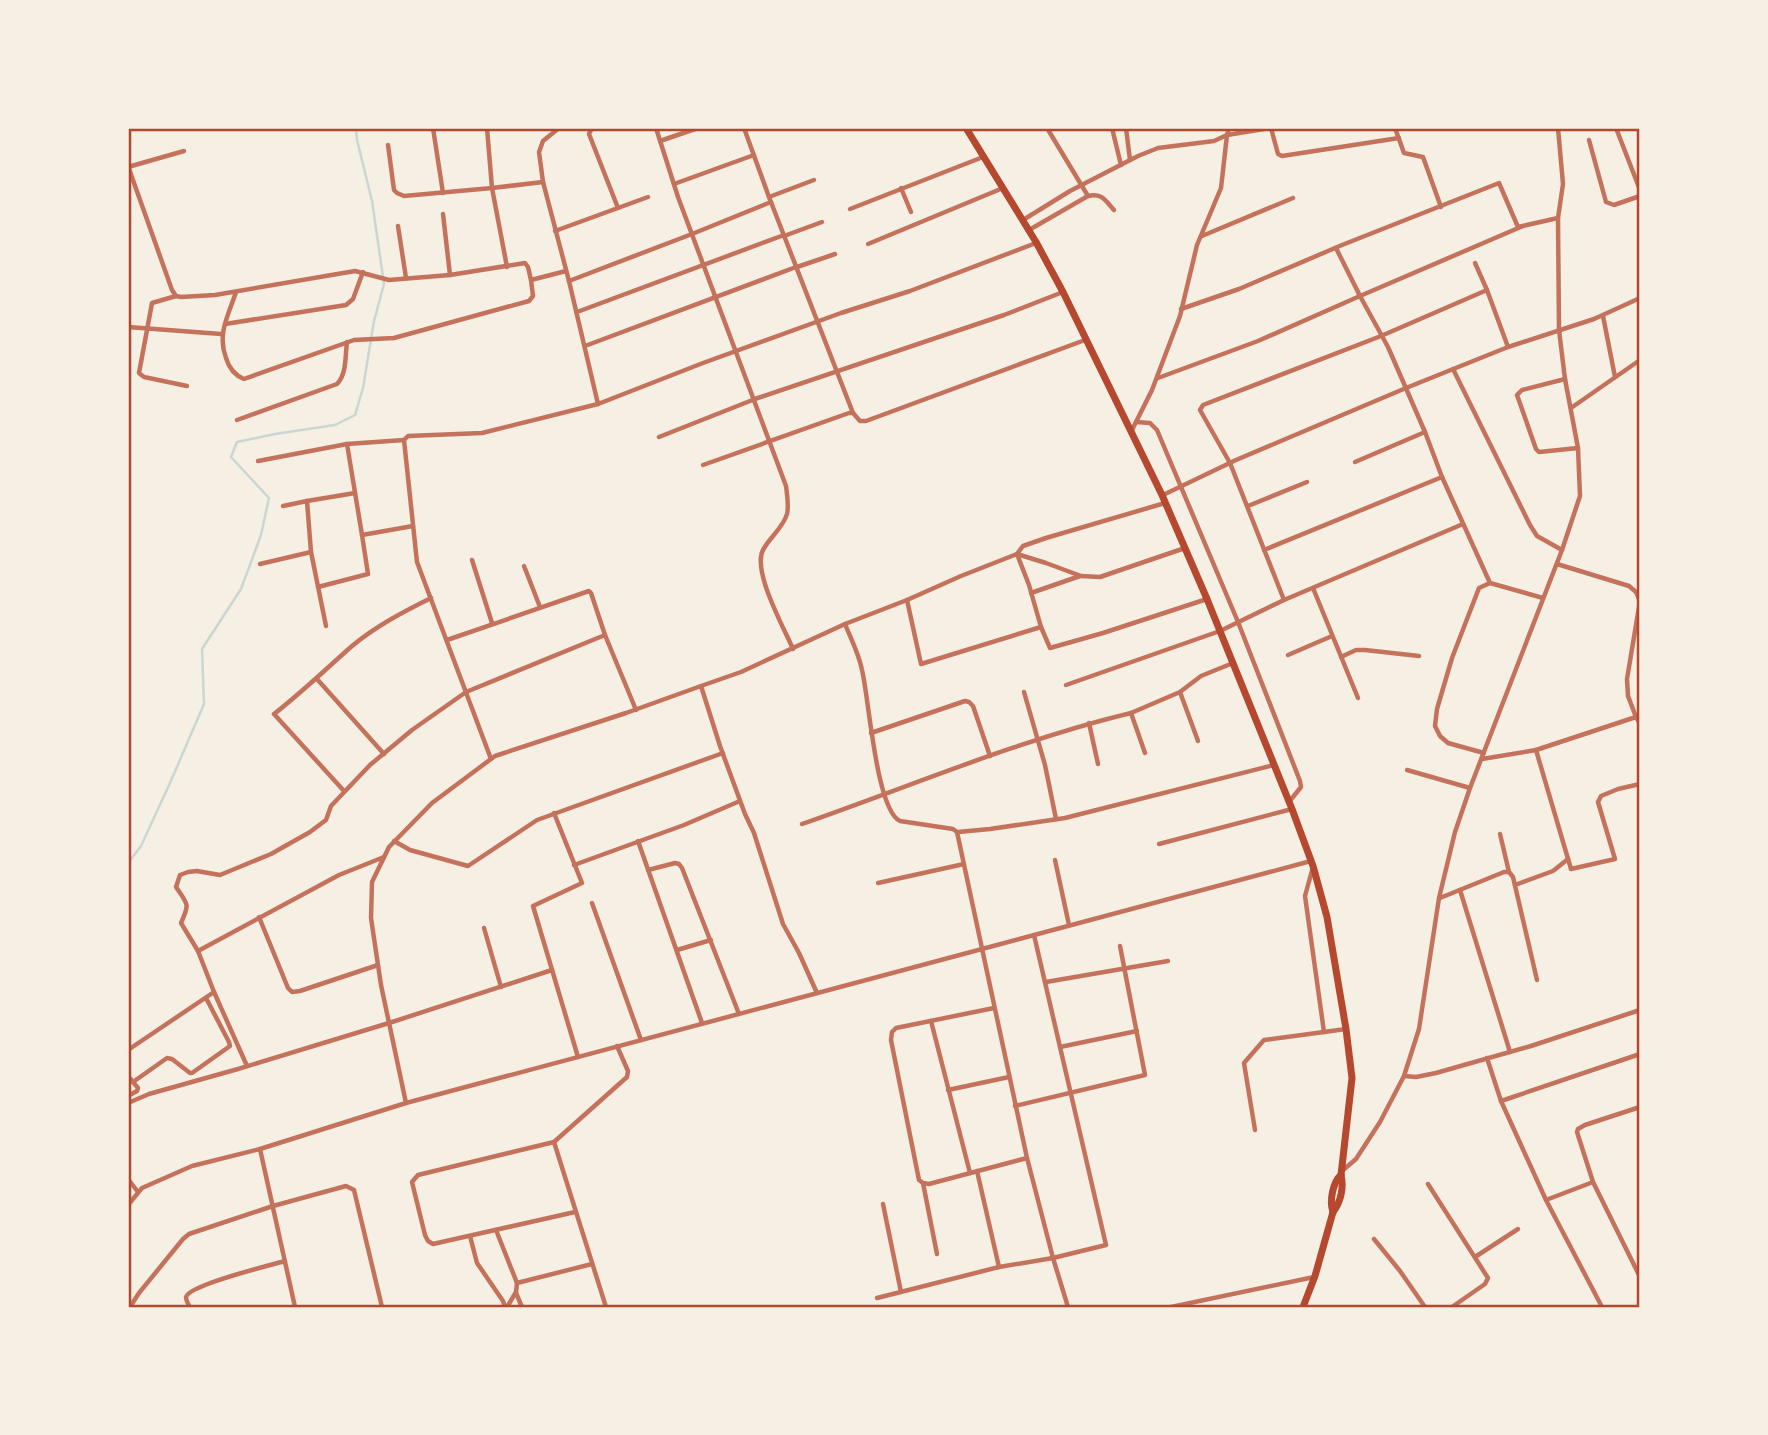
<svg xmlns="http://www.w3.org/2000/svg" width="1768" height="1435" font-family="Manrope,sans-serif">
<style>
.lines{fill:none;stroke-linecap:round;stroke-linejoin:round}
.stream{stroke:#c9d6d2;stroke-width:2.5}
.minor{stroke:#c5725c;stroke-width:4.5}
.trunk{stroke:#b5482f;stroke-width:7}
.neatline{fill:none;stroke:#b5482f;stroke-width:2.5}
</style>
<rect width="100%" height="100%" fill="#f6efe4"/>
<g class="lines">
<path class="stream" d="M128,863L141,846L170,783L204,704L202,649L241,589L261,535L269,498L231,457L237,442L275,434L335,425L355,415L363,388L374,321L384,284L372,201L357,140L356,128"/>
<g class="minor">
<path d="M433,128L443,193"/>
<path d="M487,128L492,188L507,267"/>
<path d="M559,128L543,141L539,152L543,182L569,281L598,404"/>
<path d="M592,128L589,134L618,208"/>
<path d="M656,128L678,197L786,486C787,494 789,506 787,514C783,528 769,538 763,550C752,571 784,628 793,649"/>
<path d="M744,128L769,197L853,413"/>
<path d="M1047,128L1088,196"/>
<path d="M1112,128L1121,165"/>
<path d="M1126,128L1130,160"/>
<path d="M1271,128L1278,154L1282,156L1399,138"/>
<path d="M1395,128L1404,153L1423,157L1441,207"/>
<path d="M1616,128L1640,190"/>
<path d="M1589,140L1606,202L1614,205L1640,196"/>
<path d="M660,141L698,128"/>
<path d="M388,145L394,190L397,193L404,196L492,188L543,182"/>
<path d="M128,166L172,290L176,296L181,297L215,295L355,271L389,280L450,275L525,263L528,267L531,280L566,271"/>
<path d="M128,167L184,151"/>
<path d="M674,184L754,155"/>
<path d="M901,188L911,212"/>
<path d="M769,197L814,180"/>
<path d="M850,209L983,157"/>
<path d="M443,214L450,275"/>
<path d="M1023,220L1070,191L1138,156L1158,148L1214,141L1227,135L1270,128"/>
<path d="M398,226L406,278"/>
<path d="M1523,226L1360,296L1388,347L1425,432L1442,477L1490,583L1543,598"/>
<path d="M1029,230L1088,196C1102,193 1105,200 1114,210"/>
<path d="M555,231L648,197"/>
<path d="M784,236L822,222"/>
<path d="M1202,236L1293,198"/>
<path d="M868,244L1003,188"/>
<path d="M1475,263L1487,290"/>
<path d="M797,267L835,254"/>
<path d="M569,281L692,234L771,202"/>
<path d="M236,292C228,316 217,334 226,358C229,368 234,375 244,379L354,340L394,338L529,301L533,296L531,280"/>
<path d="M176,296L152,303L139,373L144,377L187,386"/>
<path d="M1181,309L1239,289L1342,245L1499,183L1518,227L1558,218"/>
<path d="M577,312L784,235"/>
<path d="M1603,316L1615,377"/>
<path d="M225,324L346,305L353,299L363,272"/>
<path d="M128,327L221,334"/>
<path d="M585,346L796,267"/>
<path d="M1453,369L1530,525L1537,536L1562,550"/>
<path d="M1158,378L1258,341L1360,296L1336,248"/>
<path d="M1565,379L1522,390L1517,395L1536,449L1539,452L1578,448"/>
<path d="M1571,408L1640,360"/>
<path d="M237,420L337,384C347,374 345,356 347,342"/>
<path d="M1136,422L1150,423L1157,430L1238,622L1300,781L1301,787L1289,802"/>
<path d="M1131,432L1152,390L1180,316L1197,245L1221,188L1227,135L1229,128"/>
<path d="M659,437L755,399L1004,315L1063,292"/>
<path d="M404,440L347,444L362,535L413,526"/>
<path d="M258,461L347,444"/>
<path d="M1355,462L1425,432"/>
<path d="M703,465L849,413H853L860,421H866L1085,340"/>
<path d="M1163,495L1236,460L1406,388L1508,347L1594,319L1640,298"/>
<path d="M283,506L307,501"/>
<path d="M1248,506L1307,482"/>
<path d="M1264,550L1442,477"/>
<path d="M311,552L326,626"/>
<path d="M472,560L492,623"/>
<path d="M260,564L311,552L307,501L355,493"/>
<path d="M1557,564L1629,586L1636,592L1640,601L1627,679L1628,696L1636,717"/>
<path d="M524,566L540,607"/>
<path d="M318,587L368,574L362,535"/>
<path d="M1313,588L1358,698"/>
<path d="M1031,593L1080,576"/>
<path d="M907,600L921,664L1041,627L1050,648L1103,633L1207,599"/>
<path d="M1284,600L1230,463L1200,410L1203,405L1381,336L1487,290L1508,347"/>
<path d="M845,624C851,639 859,654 862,670C869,698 876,810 900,821L953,829L957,832L1027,1158L1053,1258L1106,1245L1034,935"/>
<path d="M1041,627L1029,585L1017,554L1023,546L1046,538L1165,503"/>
<path d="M447,640L589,591L591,593L605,635L636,710"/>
<path d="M1288,655L1332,636"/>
<path d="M1341,657L1356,650H1365L1419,656"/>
<path d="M317,679L384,754"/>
<path d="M1066,685L1220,631L1284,600L1463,524"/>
<path d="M701,686L741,672L845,624L907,600L961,576L1017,554L1046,563L1081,576L1100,577L1185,548"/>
<path d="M1024,692L1045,765L1056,819"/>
<path d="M1180,692L1198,741"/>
<path d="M1131,713L1180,692L1201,676L1233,663"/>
<path d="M1089,723L1098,764"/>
<path d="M1640,724L1636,717L1536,750L1571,869L1615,859L1598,802L1601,796L1618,789L1640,784"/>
<path d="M871,733L965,701L969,702L973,706L990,756"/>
<path d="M1484,753L1448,743L1440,736L1435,726L1437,709L1452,658L1479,588L1490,583"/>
<path d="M491,759L417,562L404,440L408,436L482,433L598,404L703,363L841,313L910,291L1036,243"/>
<path d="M1482,759L1536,750"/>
<path d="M1407,770L1470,788"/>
<path d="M344,791L274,714C301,693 326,669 352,646C376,626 403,612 431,598"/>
<path d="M554,813L582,883L533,906L578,1057"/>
<path d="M802,824C911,786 1019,740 1131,713L1145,753"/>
<path d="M958,832L990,829L1065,818L1274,765"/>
<path d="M1500,834L1509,872"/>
<path d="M394,841L410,850L468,866L537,820L723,753"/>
<path d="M638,841L702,1023"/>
<path d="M1159,844L1292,809"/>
<path d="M1055,860L1069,925"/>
<path d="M574,865L684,825L740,801"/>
<path d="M1313,867L1305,896L1324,1032L1346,1029"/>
<path d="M648,870L675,863L679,864L682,868L739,1014"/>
<path d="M878,883L964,864"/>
<path d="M1515,885L1553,871L1568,859"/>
<path d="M1460,890L1510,1052"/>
<path d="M1440,898L1504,872H1509L1513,877L1537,980"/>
<path d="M592,903L641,1040"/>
<path d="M259,917L288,988L292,992L300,991L378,965"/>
<path d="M484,928L501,987"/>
<path d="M677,950L711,940"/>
<path d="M198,951L181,923C190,903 188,905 176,887L180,875L188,872L197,871L220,875L271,854L310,832L326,820L331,806L370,765L412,730L466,692L605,635"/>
<path d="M1046,982L1168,961"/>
<path d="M214,992L247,1066"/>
<path d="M994,1008L896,1028L892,1032L891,1040L919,1180L923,1183L929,1184L1027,1158"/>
<path d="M931,1021L970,1173"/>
<path d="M1060,1047L1137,1031"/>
<path d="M128,1050L214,992L198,951L339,875L384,857"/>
<path d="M1487,1058L1501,1101L1546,1200L1602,1307"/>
<path d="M128,1076L138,1088L137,1091L128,1096"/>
<path d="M1404,1076L1416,1077L1436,1073L1531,1046L1640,1010"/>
<path d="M133,1082L167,1058L172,1059L190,1073H192L230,1046L229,1042L206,998"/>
<path d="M948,1090L1009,1077"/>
<path d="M1501,1101L1640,1054"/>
<path d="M128,1103L149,1094L238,1069L389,1023L552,970"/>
<path d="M406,1103L381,985L371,918L372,882L389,847L432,803L495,756L626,713L701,686L720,746L745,814L754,833L783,924L799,953L817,993"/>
<path d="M1015,1106L1145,1075L1120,946"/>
<path d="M1640,1107L1585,1125L1578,1129L1577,1132L1593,1182L1640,1277"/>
<path d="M1255,1130L1244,1063L1264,1040L1324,1032"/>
<path d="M554,1142L606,1307"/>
<path d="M260,1149L295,1307"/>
<path d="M977,1171L999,1267L1053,1258L1068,1307"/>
<path d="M1342,1171L1356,1159L1380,1122L1404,1076L1419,1029L1439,898L1455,832L1470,788L1562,550L1580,496L1578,448L1565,379L1559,330L1558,218L1563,184L1558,128"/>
<path d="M128,1179L138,1192"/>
<path d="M923,1183L937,1254"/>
<path d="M1428,1184L1488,1278L1485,1284L1452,1307"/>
<path d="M1546,1200L1593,1182"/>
<path d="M883,1204L901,1292"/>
<path d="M128,1205L142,1188L192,1166L260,1149L406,1103L1311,861"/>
<path d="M575,1212L433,1244L428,1241L425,1235L412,1182L418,1175L554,1142L627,1077L628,1071L617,1046"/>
<path d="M496,1230L517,1283L516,1292L507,1307"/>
<path d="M470,1236L477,1263L503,1301L505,1307"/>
<path d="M1374,1239L1400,1271L1425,1307"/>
<path d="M1475,1257L1518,1229"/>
<path d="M517,1283L592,1264"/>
<path d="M516,1293L522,1307"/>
<path d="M877,1298L999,1267"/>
<path d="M130,1307L139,1293L183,1239L189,1234L273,1206L346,1186L354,1190L382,1307"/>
<path d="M190,1307C188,1304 186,1300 186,1297C189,1285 271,1265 285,1261"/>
<path d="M1171,1307L1314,1277"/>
</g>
<g class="trunk">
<path d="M966,128L1036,242L1063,292L1162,495L1207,599L1292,809L1313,866L1327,917L1346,1029L1352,1078L1341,1175C1344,1187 1341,1202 1333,1212L1315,1276L1303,1307"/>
<path d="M1333,1212C1329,1201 1333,1182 1341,1175"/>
</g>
</g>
<rect width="1768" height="1435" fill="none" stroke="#f6efe4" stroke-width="259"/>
<rect x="130" y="130" width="1508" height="1176" class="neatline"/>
</svg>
